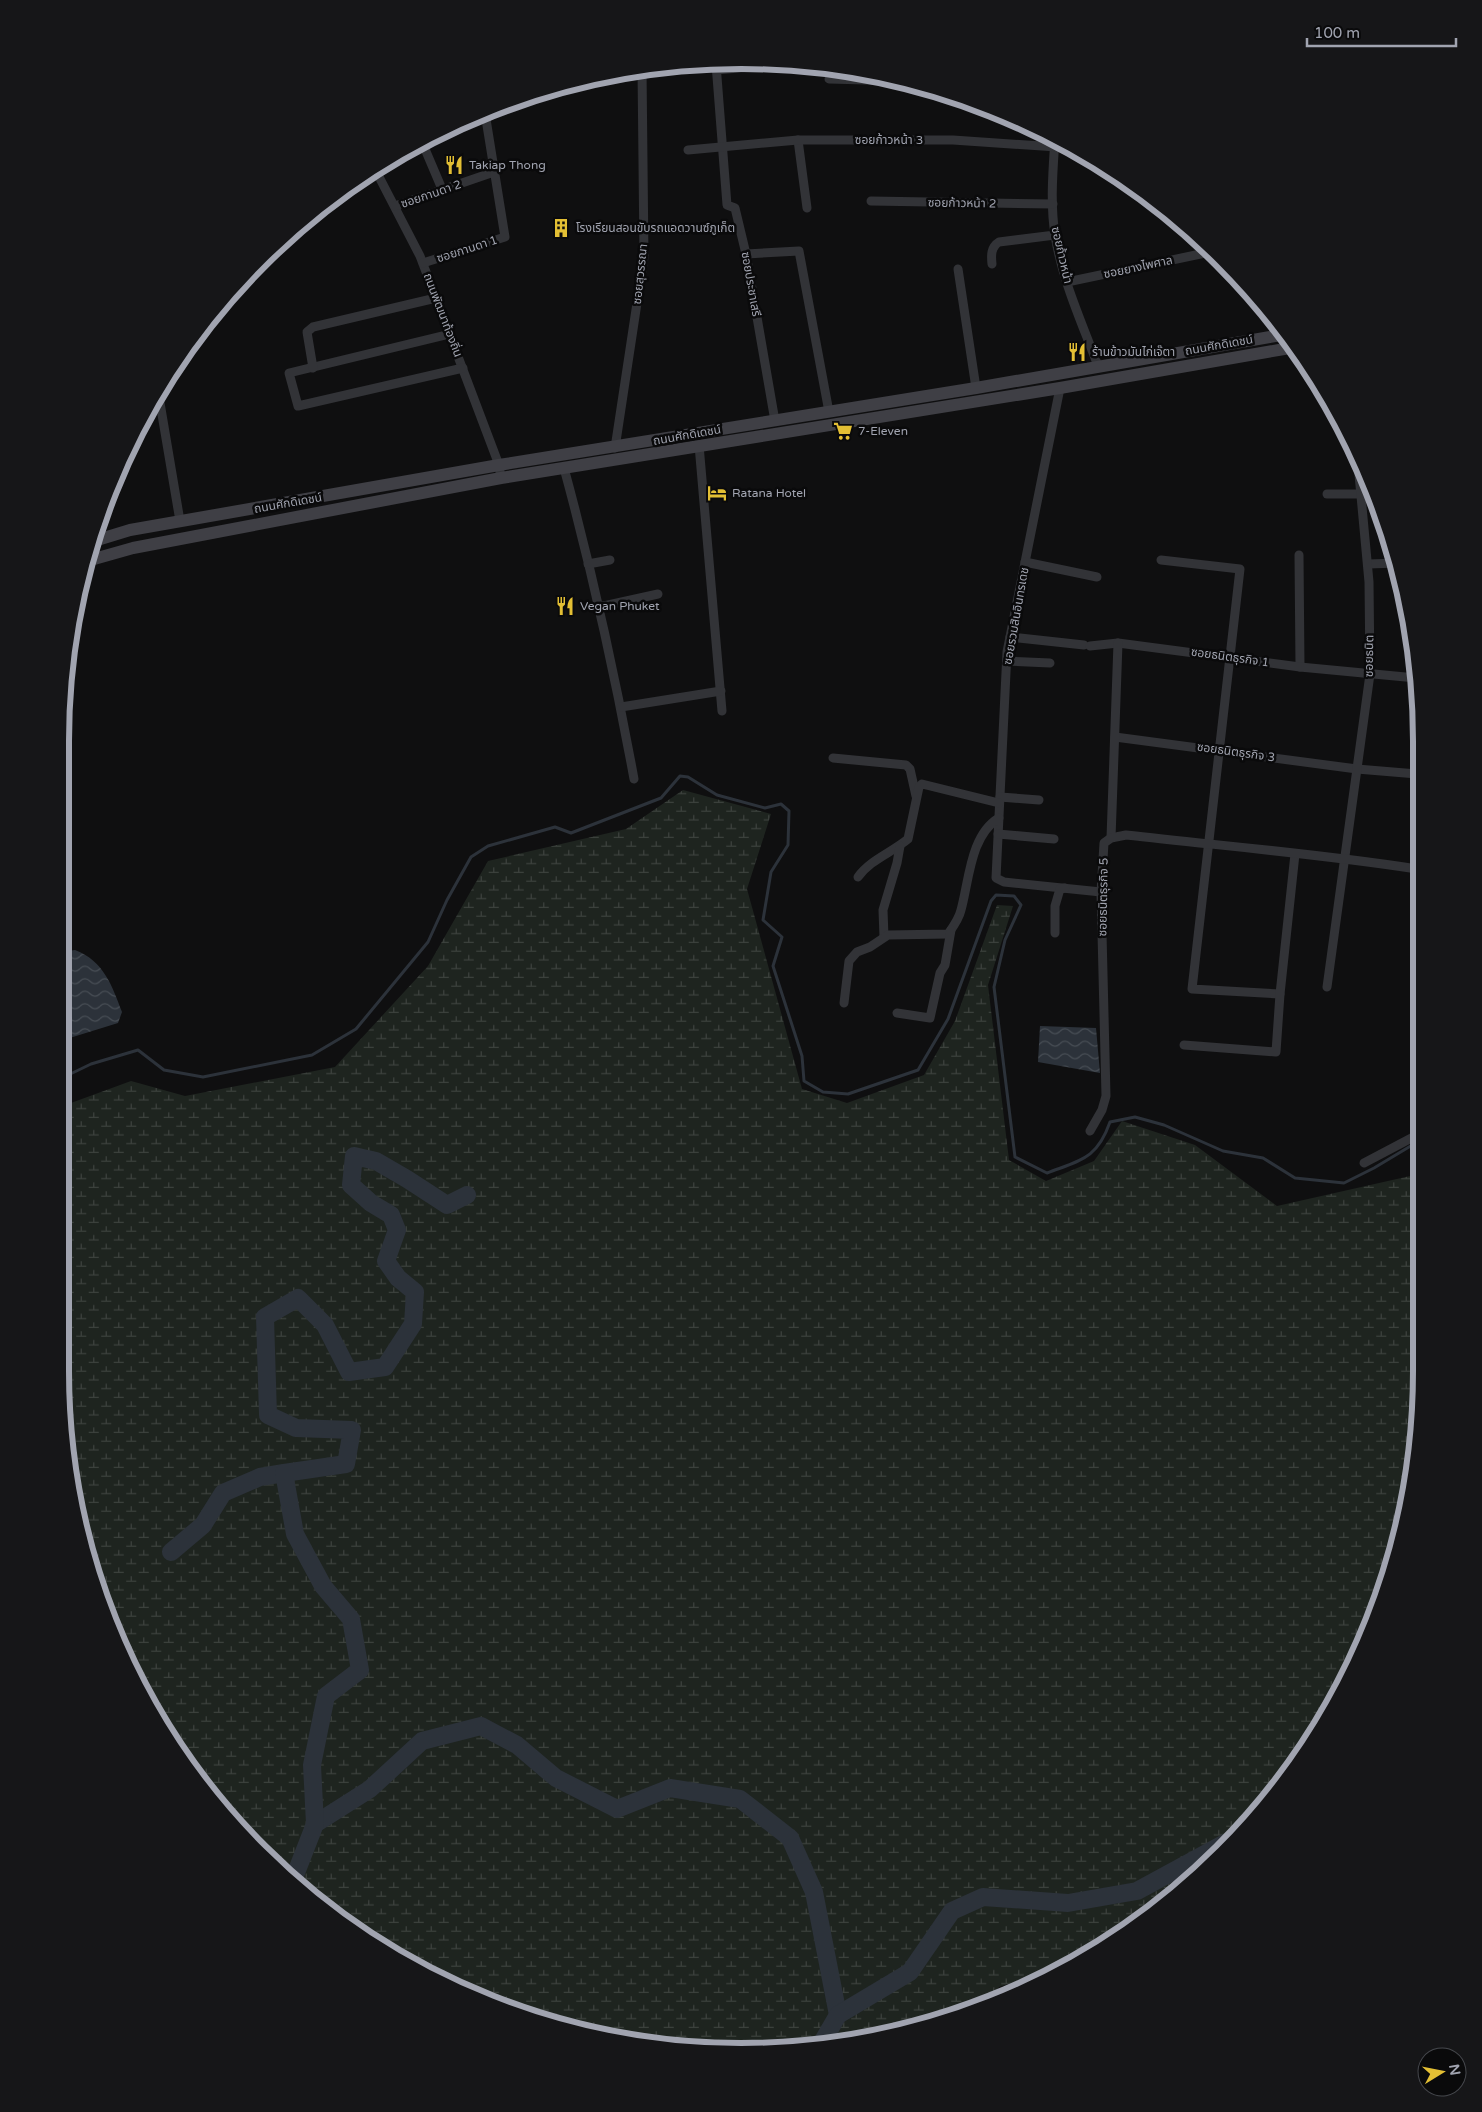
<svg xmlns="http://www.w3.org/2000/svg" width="1482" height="2112" font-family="'Varela Round','Noto Sans Thai',sans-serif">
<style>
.wetland{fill:url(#wetland-marsh)}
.water{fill:url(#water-waves)}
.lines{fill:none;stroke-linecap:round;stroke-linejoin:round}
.stream{stroke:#2c323a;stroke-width:3}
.river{stroke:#2c323a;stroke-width:18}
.minor{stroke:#323337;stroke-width:9}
.secondary{stroke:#3f3f45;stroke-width:12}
.labels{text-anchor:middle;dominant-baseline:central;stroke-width:5;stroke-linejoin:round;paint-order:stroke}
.street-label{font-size:12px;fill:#a1a4b0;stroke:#0a0a0b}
.poi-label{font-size:12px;fill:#a1a4b0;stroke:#0a0a0b;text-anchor:start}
.rim{fill:none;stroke:#a1a4b0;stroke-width:6}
</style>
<defs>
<pattern id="wetland-marsh" width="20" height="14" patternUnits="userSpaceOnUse" patternTransform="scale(1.25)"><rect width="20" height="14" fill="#1e241f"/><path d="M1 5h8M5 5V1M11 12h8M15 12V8" fill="none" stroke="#3c413d"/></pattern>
<pattern id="water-waves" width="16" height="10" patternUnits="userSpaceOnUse" patternTransform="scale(1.25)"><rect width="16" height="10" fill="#2c323a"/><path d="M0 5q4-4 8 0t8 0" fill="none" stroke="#474d54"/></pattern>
</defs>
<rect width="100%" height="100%" fill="#0f0f10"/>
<path class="wetland" d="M683,790L771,814L747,889L802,1089L847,1103L924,1075L955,1021L997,905L1013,906L988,985L1009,1160L1046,1181L1094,1161L1122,1121L1195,1145L1277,1206L1419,1174L1421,1415L1399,1547L1352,1672L1281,1785L1190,1883L1071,1963L999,1987L989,2002L918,2029L830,2046H652L480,2000L363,1937L292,1883L175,1749L112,1632L83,1548L60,1371V1107L131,1081L185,1096L335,1067L428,966L488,861L626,829Z"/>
<g class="water">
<path d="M75,950C104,961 112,986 122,1012L118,1023L60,1041V952Z"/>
<path d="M1040,1026L1096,1028L1100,1073L1038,1062Z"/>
</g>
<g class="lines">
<path class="stream" d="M60,1079L91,1064L138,1050L164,1070L203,1077L312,1055L356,1029L428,942L447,900L471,857L488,846L555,827L571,833L661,798L680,776L688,777L717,795L765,808L781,804L789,811L788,845L771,872L763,920L782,937L773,966L802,1056L804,1081L823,1092L848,1094L918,1070L948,1019L991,901L996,895L1014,896L1021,905L1005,940L994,987L1015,1157L1047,1173C1081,1160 1097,1159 1110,1122L1135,1117L1164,1125L1223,1151L1263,1158L1295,1178L1344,1183L1374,1168L1419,1141"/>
<g class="river">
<path d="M171,1552L203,1525L223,1493L260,1477L284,1473"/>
<path d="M315,1824L370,1789L422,1741L481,1726L517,1745L556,1778L617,1809L670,1788L740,1799L790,1838L814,1892L838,2015"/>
<path d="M292,1883L315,1824L312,1765L326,1696L360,1670L351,1619L323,1586L295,1534L284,1473L346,1464L352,1430L296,1428L268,1415L265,1317L298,1298L325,1325L349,1372L385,1367L413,1324L415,1292L398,1278L386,1261L397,1230L391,1215L371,1203L351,1185L354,1156L376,1161L407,1179L447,1205L467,1195"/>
<path d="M820,2046L838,2015L910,1972L952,1911L983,1897L1068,1903L1137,1891L1229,1841"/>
</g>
<g class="minor">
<path d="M716,64L727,205L735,208L746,254L775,421"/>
<path d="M716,70L794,63"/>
<path d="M829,79L903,81"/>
<path d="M1055,138C1053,170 1050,203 1055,235C1062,280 1082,323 1098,366"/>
<path d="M798,140L807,208"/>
<path d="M422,142L442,189"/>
<path d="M688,150L798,140H953L1071,148"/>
<path d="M375,169L420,256L499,465L501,478"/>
<path d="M871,201L1053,204"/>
<path d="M395,206L494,172"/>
<path d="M746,254L799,251L829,412"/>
<path d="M423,263L505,237L485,113"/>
<path d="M992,264C991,255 991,247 999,242L1055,235"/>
<path d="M958,269L976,388"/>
<path d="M1067,282L1210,252"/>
<path d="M450,334L289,373L298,406L463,368"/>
<path d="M313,368L307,332L313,327L436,298"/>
<path d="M1060,388L1007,652L996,878L1004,882L1101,892"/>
<path d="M158,391L180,521"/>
<path d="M699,445L722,711"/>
<path d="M615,448L644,257L642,68"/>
<path d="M564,468C592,571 615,675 634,779"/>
<path d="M1327,494H1361"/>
<path d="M1299,555L1300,667"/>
<path d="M1161,560L1240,569L1192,989L1280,994"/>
<path d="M1025,562L1097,577"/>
<path d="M588,564L610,560"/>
<path d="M1368,564L1398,563"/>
<path d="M599,607L658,594"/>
<path d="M1010,637L1084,645"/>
<path d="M1090,646L1118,643L1300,667L1416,678"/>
<path d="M1007,661L1050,663"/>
<path d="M621,707L721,691"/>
<path d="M1115,737L1357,769L1417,774"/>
<path d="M833,758L906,765L910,769L916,796"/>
<path d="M1000,797L1039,800"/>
<path d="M998,834L1054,839"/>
<path d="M1111,838L1118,643"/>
<path d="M858,877C870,860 891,853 908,839L919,787L922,784L999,803"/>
<path d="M1055,933V906L1060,889L1065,888"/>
<path d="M884,937L883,910L897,863L900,846"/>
<path d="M1327,987L1370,674L1369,582L1357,453"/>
<path d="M844,1003L849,961L857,952L870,947L888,935L948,934C953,927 959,919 961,910C969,882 970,835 999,818"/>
<path d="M897,1013L930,1018L940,973L945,965L951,930"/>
<path d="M1184,1045L1276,1052L1280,994L1295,854"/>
<path d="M1090,1131L1102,1110L1106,1096L1101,892L1104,843L1111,838L1126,835C1223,846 1321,854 1417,869"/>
<path d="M1364,1163L1419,1134"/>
</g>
<g class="secondary">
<path d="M94,541L130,530L499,465L976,388L1281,335"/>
<path d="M87,561L133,548L501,478L1060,388L1290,348"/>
</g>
</g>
<defs>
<g id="restaurant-bare" transform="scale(1.5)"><path d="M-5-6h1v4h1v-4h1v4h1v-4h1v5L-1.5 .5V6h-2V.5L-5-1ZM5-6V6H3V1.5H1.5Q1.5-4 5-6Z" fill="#e3bf34" stroke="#0a0a0b" stroke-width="2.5" paint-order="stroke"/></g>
<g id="building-bare" transform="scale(1.5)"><path d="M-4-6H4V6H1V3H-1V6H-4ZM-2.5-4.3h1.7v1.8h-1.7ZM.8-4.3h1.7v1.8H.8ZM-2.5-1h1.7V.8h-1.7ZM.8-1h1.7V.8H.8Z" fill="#e3bf34" stroke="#0a0a0b" stroke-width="2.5" paint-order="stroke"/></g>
<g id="supermarket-bare" transform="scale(1.5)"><path d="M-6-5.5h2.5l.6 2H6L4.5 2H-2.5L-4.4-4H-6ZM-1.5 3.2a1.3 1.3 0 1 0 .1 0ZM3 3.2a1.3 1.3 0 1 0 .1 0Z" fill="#e3bf34" stroke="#0a0a0b" stroke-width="2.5" paint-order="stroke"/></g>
<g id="hotel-bare" transform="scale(1.5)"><path d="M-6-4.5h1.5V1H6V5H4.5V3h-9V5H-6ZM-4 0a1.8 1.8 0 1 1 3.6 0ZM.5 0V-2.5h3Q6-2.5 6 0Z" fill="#e3bf34" stroke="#0a0a0b" stroke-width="2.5" paint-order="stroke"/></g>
</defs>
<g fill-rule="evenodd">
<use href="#restaurant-bare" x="454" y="165"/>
<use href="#building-bare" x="561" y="228"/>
<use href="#restaurant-bare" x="1077" y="352"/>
<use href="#supermarket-bare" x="843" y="431"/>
<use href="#hotel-bare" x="717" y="493"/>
<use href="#restaurant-bare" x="565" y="606"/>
</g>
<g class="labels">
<g class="street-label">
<text x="889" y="140">ซอยก้าวหน้า 3</text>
<text transform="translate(431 194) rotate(-19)">ซอยกานดา 2</text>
<text transform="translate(962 203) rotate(1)">ซอยก้าวหน้า 2</text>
<text transform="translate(467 249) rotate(-18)">ซอยกานดา 1</text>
<text transform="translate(1062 255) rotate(77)">ซอยก้าวหน้า</text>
<text transform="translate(1138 267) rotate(-12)">ซอยยางไพศาล</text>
<text transform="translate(640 274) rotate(-84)">ซอยสุวรรณา</text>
<text transform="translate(751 284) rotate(80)">ซอยประชาเสรี</text>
<text transform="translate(443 315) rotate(69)">ถนนพัฒนาท้องถิ่น</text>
<text transform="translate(1219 345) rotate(-10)">ถนนศักดิเดชน์</text>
<text transform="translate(687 435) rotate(-10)">ถนนศักดิเดชน์</text>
<text transform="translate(288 503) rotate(-10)">ถนนศักดิเดชน์</text>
<text transform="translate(1016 616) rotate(-80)">ซอยรวมสินอินทรเดช</text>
<text transform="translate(1369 656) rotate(-89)">ซอยธนิต</text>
<text transform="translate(1230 657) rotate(8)">ซอยธนิตธุรกิจ 1</text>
<text transform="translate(1236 752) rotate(8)">ซอยธนิตธุรกิจ 3</text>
<text transform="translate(1103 897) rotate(-89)">ซอยธนิตธุรกิจ 5</text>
</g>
<g class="poi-label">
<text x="469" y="165">Takiap Thong</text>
<text x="576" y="228">โรงเรียนสอนขับรถแอดวานซ์ภูเก็ต</text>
<text x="1092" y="352">ร้านข้าวมันไก่เจ๊ตา</text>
<text x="858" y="431">7-Eleven</text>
<text x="732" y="493">Ratana Hotel</text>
<text x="580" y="606">Vegan Phuket</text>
</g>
</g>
<path d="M0 0H1482V2112H0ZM741 69H741A672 672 0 0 1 1413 741V1371A672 672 0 0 1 741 2043H741A672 672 0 0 1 69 1371V741A672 672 0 0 1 741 69Z" fill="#161618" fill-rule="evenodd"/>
<path class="rim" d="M741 69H741A672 672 0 0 1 1413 741V1371A672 672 0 0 1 741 2043H741A672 672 0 0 1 69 1371V741A672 672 0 0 1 741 69Z"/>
<g transform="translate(1442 2072) rotate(80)"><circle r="24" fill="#0a0a0b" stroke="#46484d"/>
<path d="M0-4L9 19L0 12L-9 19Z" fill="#e3bf34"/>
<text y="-8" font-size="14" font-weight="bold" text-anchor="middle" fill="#a1a4b0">N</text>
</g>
<path d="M1307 38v8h149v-8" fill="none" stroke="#a1a4b0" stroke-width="2.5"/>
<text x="1314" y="38" font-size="15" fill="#a1a4b0" stroke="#0a0a0b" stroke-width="4" paint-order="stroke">100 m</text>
</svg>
